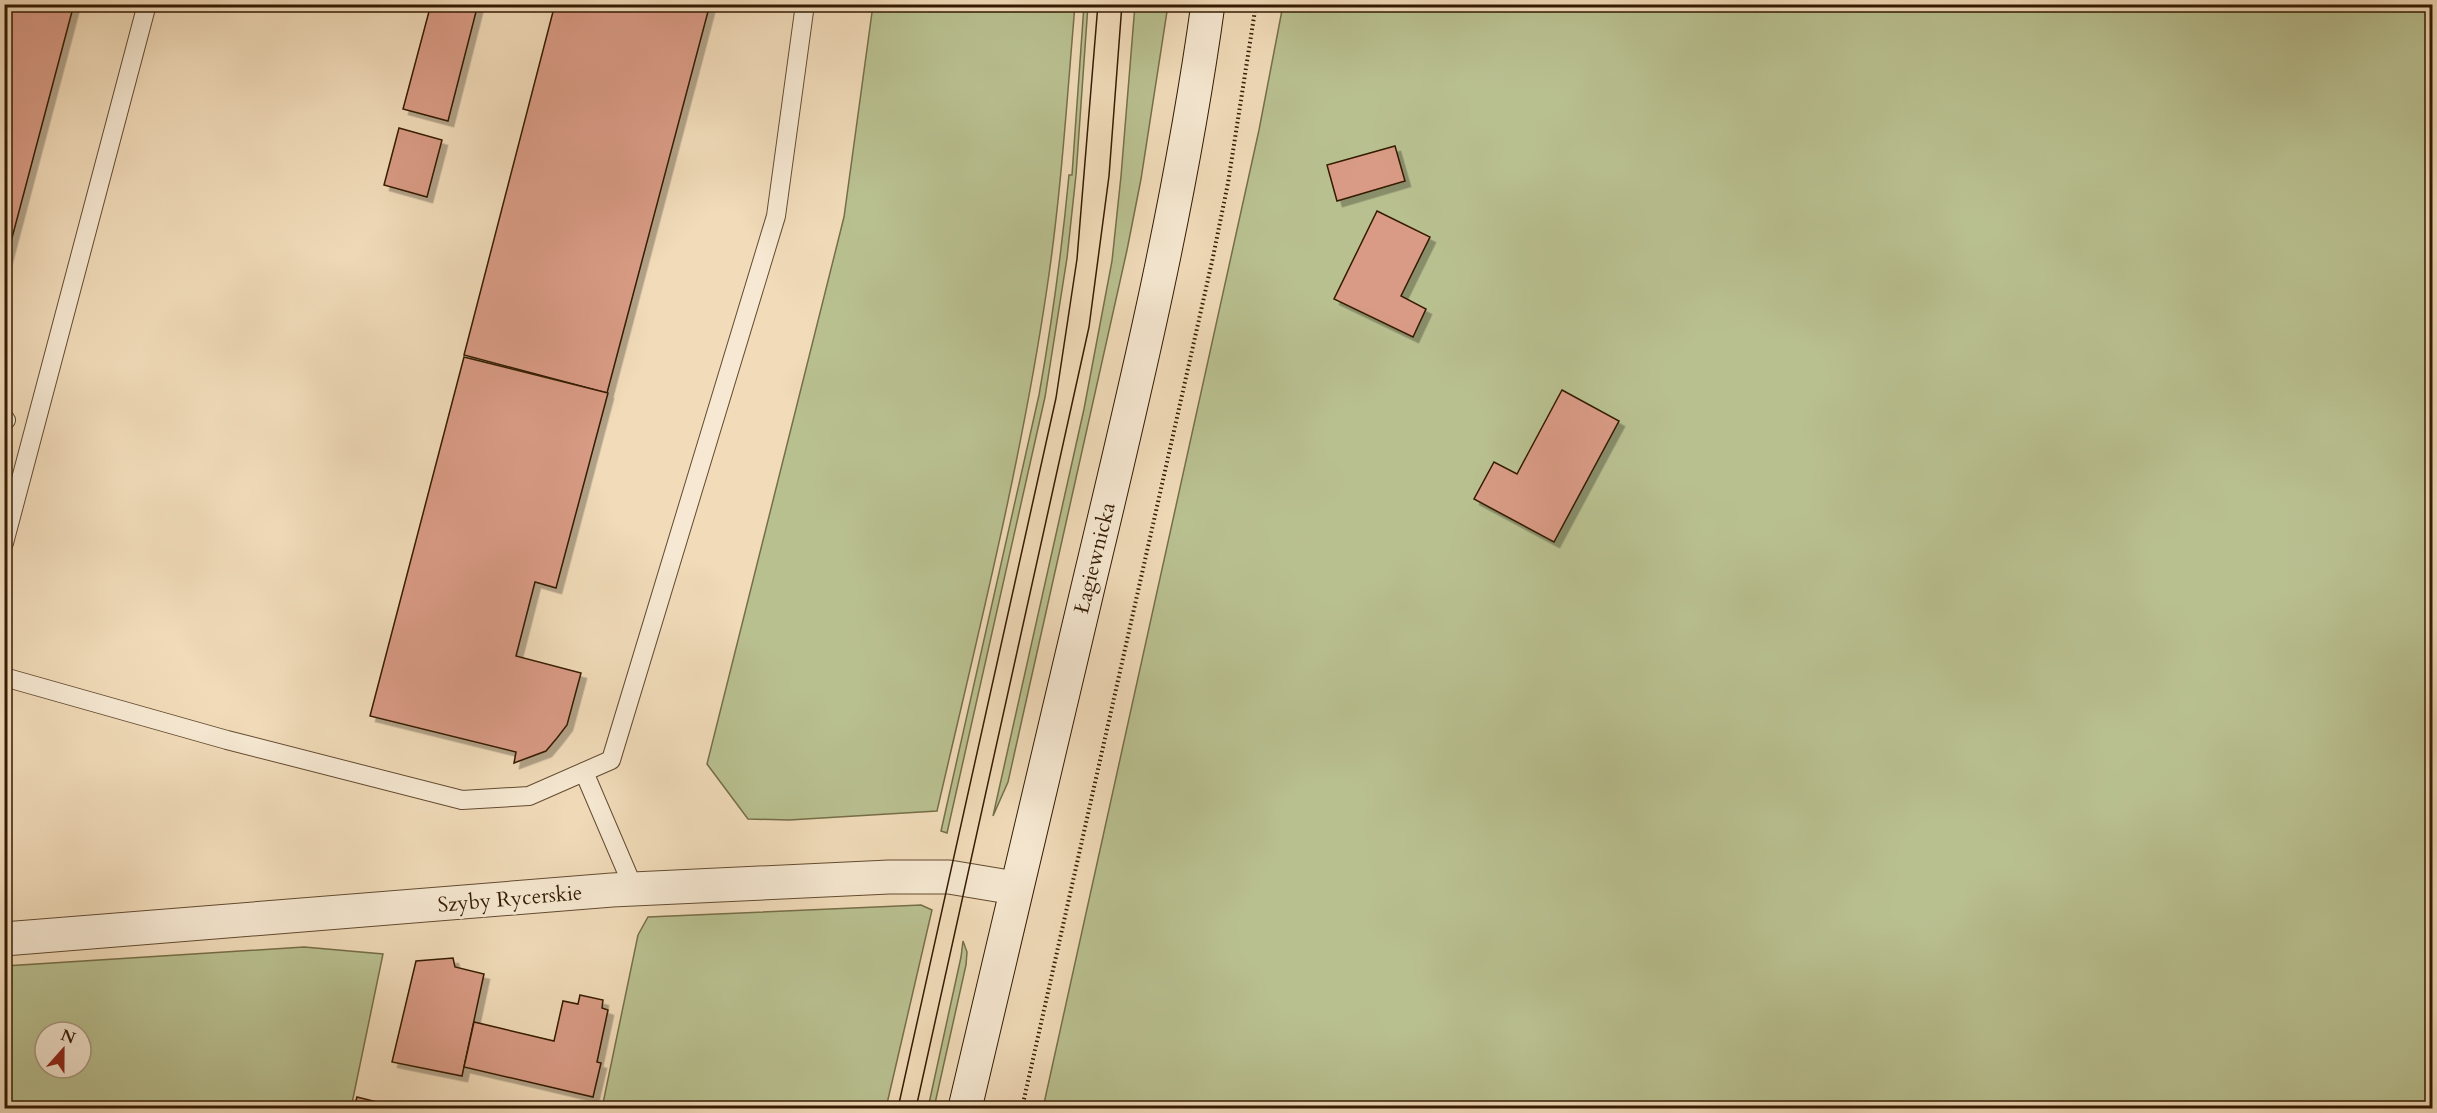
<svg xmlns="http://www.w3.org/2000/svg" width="2437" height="1113" font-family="Cardo,serif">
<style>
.green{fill:#b9c090;stroke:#766e49;stroke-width:1.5;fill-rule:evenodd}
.building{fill:#d99b85;stroke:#341b02;stroke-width:1.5;filter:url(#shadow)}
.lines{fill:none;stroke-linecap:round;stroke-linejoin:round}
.lane-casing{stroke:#634b30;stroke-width:20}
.street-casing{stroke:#634b30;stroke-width:35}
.secondary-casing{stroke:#341b02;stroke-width:35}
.path{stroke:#341b02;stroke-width:4;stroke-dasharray:1.5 3;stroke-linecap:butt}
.lane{stroke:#f6e8d2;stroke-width:18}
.street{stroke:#f6e8d2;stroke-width:33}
.secondary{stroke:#f6e8d2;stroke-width:33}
.tram{stroke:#341b02;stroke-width:1.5}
.labels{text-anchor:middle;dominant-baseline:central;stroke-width:6;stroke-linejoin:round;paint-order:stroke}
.street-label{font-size:21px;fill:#341b02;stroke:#f6e8d2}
</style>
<defs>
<filter id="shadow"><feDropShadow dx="5.5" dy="5.5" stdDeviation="0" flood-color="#0004"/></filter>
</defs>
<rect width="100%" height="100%" fill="#f1dbb9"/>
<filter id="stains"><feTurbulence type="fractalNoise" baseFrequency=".00333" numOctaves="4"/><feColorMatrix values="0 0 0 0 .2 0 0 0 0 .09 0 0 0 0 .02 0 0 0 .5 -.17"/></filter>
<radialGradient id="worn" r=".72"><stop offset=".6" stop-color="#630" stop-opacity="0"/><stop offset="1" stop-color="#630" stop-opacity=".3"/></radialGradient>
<g class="green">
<path d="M873,5H1075C1067,99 1061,195 1047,288C1021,464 977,638 937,811L789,820L748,819L707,764L844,217Z"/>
<path d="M1084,5H1088L1076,175L1067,258L1045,397L947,833L941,831L1039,395C1052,322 1062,249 1069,175H1072Z"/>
<path d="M1135,5H1168L1141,179L1127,250L1008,782L993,816L1084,409L1112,261L1121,176Z"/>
<path d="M1283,5H2432V1108H1043L1259,130Z"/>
<path d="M921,905L932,910L886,1108H602L638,935L648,917Z"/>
<path d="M963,941L967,952L966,965L934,1108H928L961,957Z"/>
<path d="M304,947L383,954L351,1108H5V966ZM45,1032H81V1068H45Z"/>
</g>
<g class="building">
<path d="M4,4H74L4,268Z"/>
<path d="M431,4H478L448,121L403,109Z"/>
<path d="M555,4H710L607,393L464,355Z"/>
<path d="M399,128L442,140L427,197L384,185Z"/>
<path d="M1395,146L1405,181L1337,201L1327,165Z"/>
<path d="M1377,211L1430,237L1401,296L1426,309L1413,337L1334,299Z"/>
<path d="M464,357L608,393L556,588L535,582L516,656L581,673L567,725L557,738L546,751L514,763L516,752L370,716Z"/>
<path d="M1562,390L1619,421L1554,542L1474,499L1494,462L1517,474Z"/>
<path d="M453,958L455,967L484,974L462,1076L392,1062L416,961Z"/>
<path d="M580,995L603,1000L602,1008L608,1010L597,1062L601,1063L593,1097L464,1067L474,1022L554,1041L563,1001L578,1004Z"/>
<path d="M357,1097L389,1105L388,1108H354Z"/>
</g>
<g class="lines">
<g class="lane-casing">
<g id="lane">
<path d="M4,419L6,420"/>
<path d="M4,543L147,4"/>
<path d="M4,677L227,740L462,800L529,796L611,760L776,216L805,4"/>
<path d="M584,772L634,889"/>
</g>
</g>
<g class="street-casing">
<path id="street" d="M4,939L612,890L889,877H949L1015,888"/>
</g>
<g class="secondary-casing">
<path id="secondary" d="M965,1108C1005,933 1047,758 1089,583C1135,391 1181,200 1208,4"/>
</g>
<path class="path" d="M1022,1108L1213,257L1228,183L1256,4"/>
<use href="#lane" class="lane"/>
<use href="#street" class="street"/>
<use href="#secondary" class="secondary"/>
<g class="tram">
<path d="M898,1108L1056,398L1077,259L1098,4"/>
<path d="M916,1108L1089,327L1109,176L1122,4"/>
</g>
</g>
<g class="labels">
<g class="street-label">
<text transform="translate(1095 558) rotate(-76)">Łagiewnicka</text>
<text transform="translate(510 899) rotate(-5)">Szyby Rycerskie</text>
</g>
</g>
<rect width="2437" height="1113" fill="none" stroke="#f1dbb9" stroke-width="24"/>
<rect x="6" y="6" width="2425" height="1101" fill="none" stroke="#341b02" stroke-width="3"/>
<rect x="12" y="12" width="2413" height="1089" fill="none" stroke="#341b02" stroke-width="1.5"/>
<g transform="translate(63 1050) rotate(21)"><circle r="28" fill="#f6e8d2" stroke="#a8967f" stroke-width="1.5"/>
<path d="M0-4.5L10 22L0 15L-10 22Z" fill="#8f2418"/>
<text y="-9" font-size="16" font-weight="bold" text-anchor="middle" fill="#341b02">N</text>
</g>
<rect width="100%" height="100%" filter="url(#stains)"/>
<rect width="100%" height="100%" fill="url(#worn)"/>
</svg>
